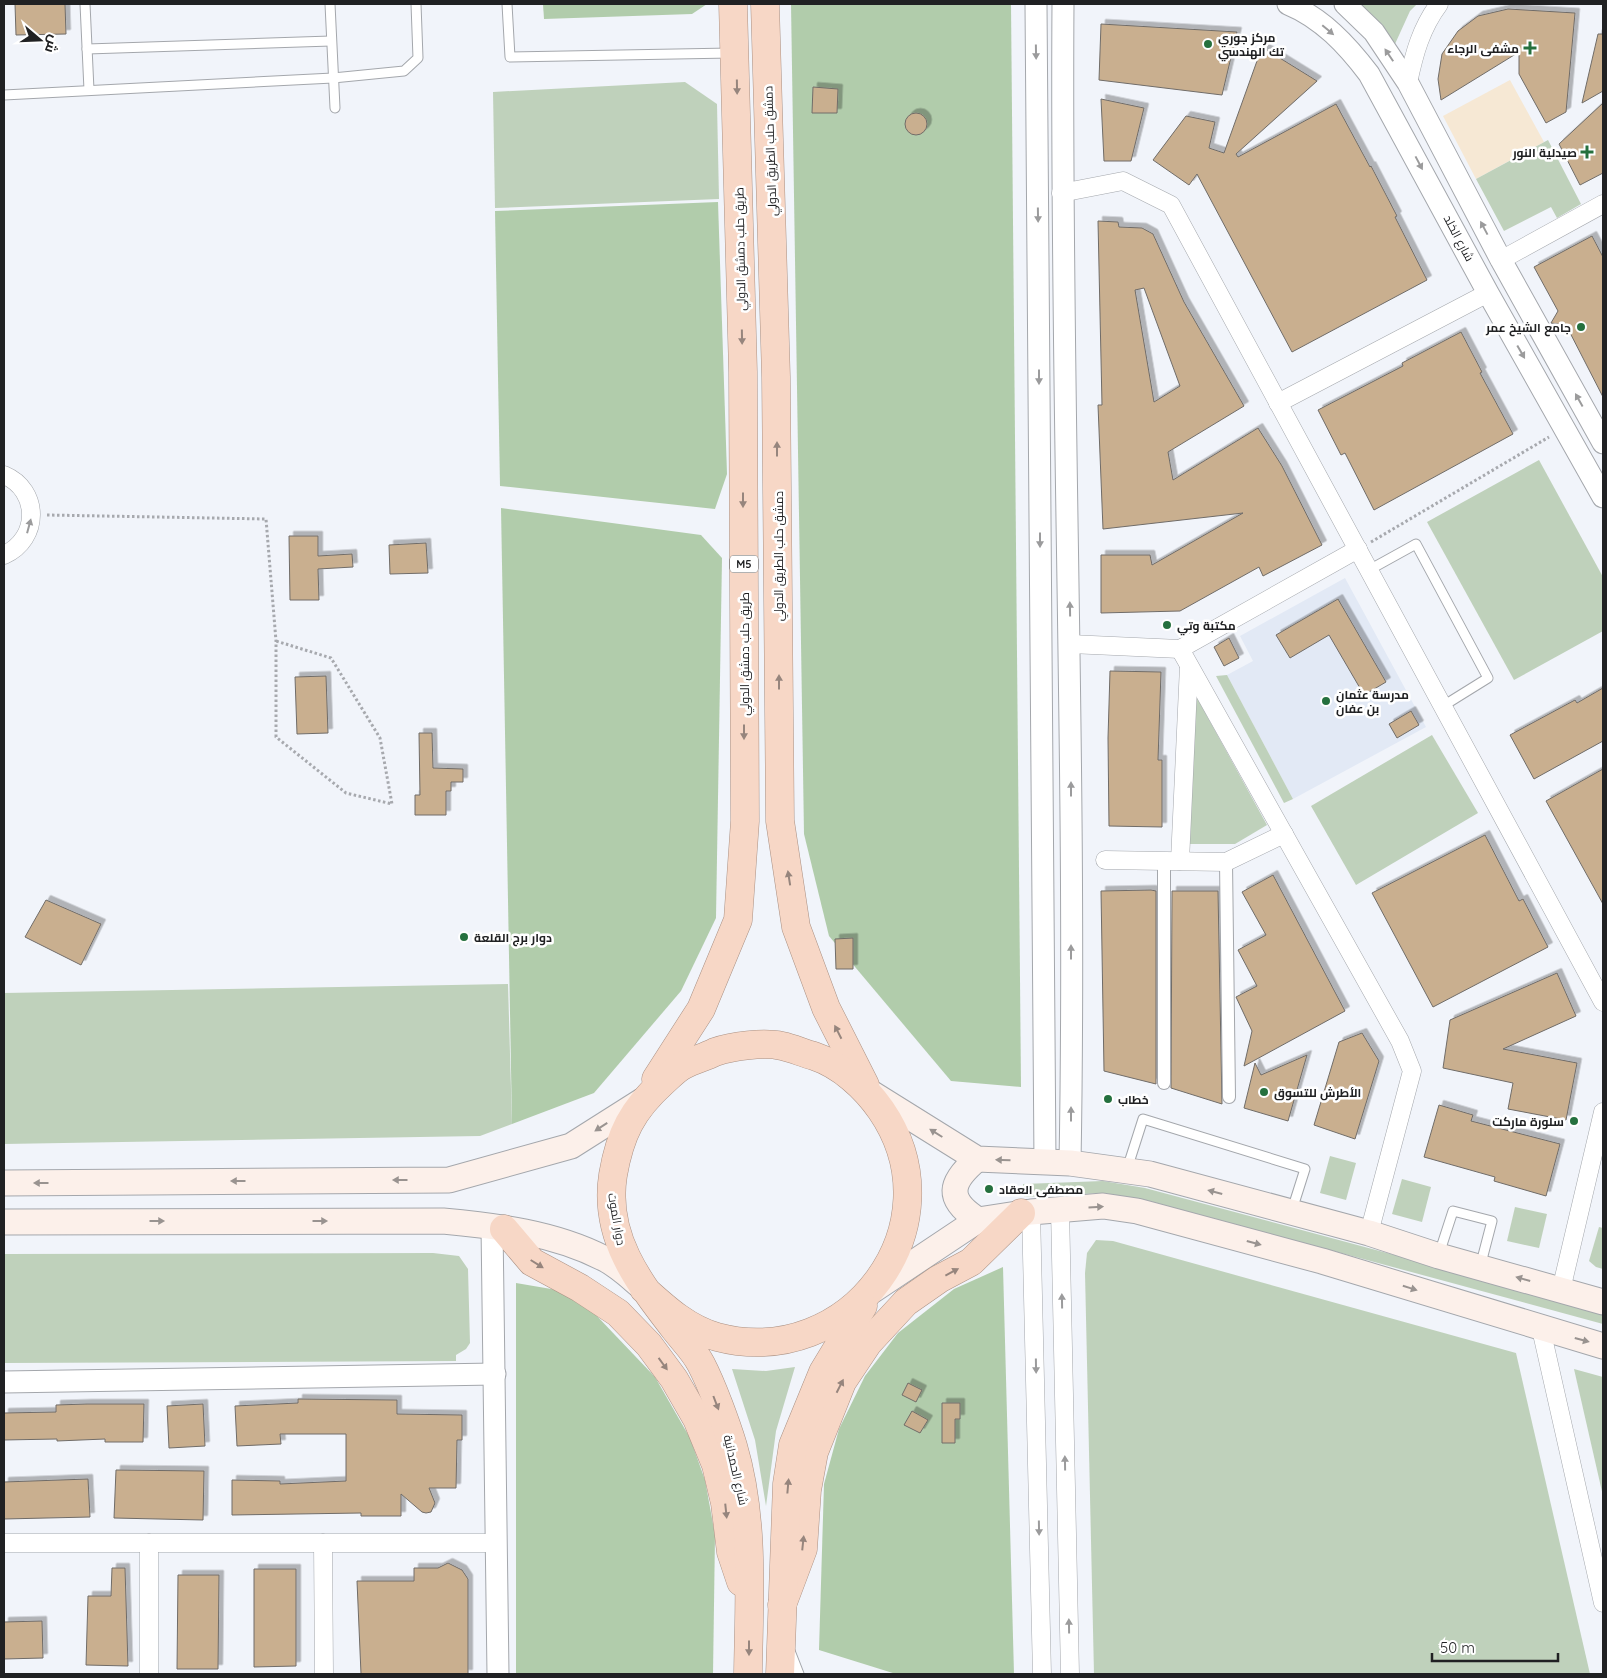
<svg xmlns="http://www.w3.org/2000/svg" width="1607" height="1678" font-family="Quicksand,Cairo,sans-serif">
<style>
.industrial{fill:#f6e8d4}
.built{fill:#e2e9f5}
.green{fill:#bfd1bb}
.forest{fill:#b1ccab}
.building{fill:#c9af8f;stroke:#706c68;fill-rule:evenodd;filter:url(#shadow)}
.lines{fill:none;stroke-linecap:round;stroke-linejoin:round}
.service-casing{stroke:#a4a7ac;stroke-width:11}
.pedestrian-casing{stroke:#a4a7ac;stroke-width:14}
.minor-casing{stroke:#a4a7ac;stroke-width:19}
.tertiary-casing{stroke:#a4a7ac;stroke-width:23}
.secondary-casing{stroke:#a4a7ac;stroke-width:27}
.trunk-casing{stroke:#aa9184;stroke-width:29}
.path{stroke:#a7a9ae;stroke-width:3;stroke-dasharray:2.5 2.5;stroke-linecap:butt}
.service{stroke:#fff;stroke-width:9}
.pedestrian{stroke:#fff;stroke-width:12}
.minor{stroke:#fff;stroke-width:18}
.tertiary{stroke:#fff;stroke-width:21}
.secondary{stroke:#fcf0ea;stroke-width:25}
.trunk{stroke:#f7d7c6;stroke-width:28}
.oneway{fill:#9b9b9c}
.oneway2{fill:#96857d}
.oneway3{fill:#999390}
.poi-dot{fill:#25703e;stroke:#fff;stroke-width:2}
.labels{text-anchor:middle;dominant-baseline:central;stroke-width:5;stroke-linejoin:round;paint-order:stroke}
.shield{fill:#fff;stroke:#636465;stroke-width:1}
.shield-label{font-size:11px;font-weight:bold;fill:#202123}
.poi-label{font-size:12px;font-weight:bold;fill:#202123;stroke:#fff;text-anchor:start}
.street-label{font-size:12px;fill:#202123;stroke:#fff}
</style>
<defs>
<filter id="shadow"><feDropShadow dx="4.5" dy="-4.5" stdDeviation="0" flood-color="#0004"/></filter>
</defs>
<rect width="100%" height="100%" fill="#f1f4fa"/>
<path class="industrial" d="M1510,80L1544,142L1476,179L1443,116Z"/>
<path class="built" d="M1345,578L1426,727L1293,799L1227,675L1253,661L1240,636Z"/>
<g class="green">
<path d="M1354,4H1417L1410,11L1395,44Z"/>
<path d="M685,82L717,104L719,199L495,208L493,92Z"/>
<path d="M1548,140L1581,204L1557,218L1551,207L1504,231L1476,179Z"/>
<path d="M1539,460L1603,577V631L1514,680L1427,522Z"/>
<path d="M1227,675L1293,799L1284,803L1216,676Z"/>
<path d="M1191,687L1267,825L1235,844H1189Z"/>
<path d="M1432,735L1478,813L1356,885L1311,806Z"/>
<path d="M508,984L512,1124L480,1136L4,1144V993Z"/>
<path d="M1330,1156L1356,1163L1346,1200L1320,1193Z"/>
<path d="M1402,1179L1431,1187L1422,1222L1392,1214Z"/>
<path d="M1103,1181L1145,1188L1603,1311V1324L1142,1199L1103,1193L1024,1197L1023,1184Z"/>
<path d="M1515,1207L1547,1214L1539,1248L1507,1241Z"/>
<path d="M1599,1227L1603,1228V1269L1596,1267L1589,1261Z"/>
<path d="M1096,1240L1113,1241L1516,1353L1590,1674H1094L1085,1273L1087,1253Z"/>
<path d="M433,1253L459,1256L468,1269L470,1343L466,1349L456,1355V1361L4,1363V1254Z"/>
<path d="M795,1367L776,1431L766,1506L755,1440L732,1369L766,1371Z"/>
<path d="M1574,1369L1603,1377V1496Z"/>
</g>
<g class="forest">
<path d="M543,4H707L692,14L544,19Z"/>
<path d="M791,4H1011L1021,1087L951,1081L829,936L804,834Z"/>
<path d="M718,202L727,474L715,509L500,486L495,211Z"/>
<path d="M501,508L701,535L722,558L716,918L681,991L594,1093L512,1124Z"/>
<path d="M1003,1267L1014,1674H896L819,1650L824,1484L839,1429L865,1376L898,1333L954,1289Z"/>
<path d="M516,1283L557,1290L595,1314L655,1377L690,1438L705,1480L715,1535L713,1674H516Z"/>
</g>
<g class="building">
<path d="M15,4H65L66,34L16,35Z"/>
<path d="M1508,9L1575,13L1566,112L1546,123L1519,74V52L1441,100L1438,79L1442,54L1458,31L1478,16Z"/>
<path d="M1101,24L1237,32L1222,95L1099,80Z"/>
<path d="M1598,34H1603V91L1582,103Z"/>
<path d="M1262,47L1317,81L1236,154L1238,157L1336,104L1370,167L1371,166L1397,216L1395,217L1427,280L1292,352L1197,174L1189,185L1153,160L1186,116L1215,122L1209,148L1224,153Z"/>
<path d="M813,87L838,89L837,113H812Z"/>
<path d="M1101,99L1144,108L1131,161H1104Z"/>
<path d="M1603,103V173L1580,185L1559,144Z"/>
<circle cx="916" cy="124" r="11"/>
<path d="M1098,221L1118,222L1119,227L1142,228L1153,234L1184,302L1244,406L1168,452L1173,480L1258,428L1282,466L1322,545L1263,576L1259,567L1180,611L1101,613V555H1150L1152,565L1243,513L1103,529L1098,405H1102ZM1144,288L1180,386L1154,402L1135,290Z"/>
<path d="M1592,236L1603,257V397L1566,325L1551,323L1558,311L1534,267Z"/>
<path d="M1461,332L1482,372L1480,373L1513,434L1374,510L1345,453L1341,455L1318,410L1403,366L1402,363Z"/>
<path d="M289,536H318V556L352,554L353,567L318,569L319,600H290Z"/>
<path d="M426,543L428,573L390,574L389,545Z"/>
<path d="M1338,599L1386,682L1364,695L1329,635L1290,658L1276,635Z"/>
<path d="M1229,638L1239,658L1224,666L1214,647Z"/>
<path d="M1110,671L1161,672L1158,760H1162V827L1109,826L1108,738Z"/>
<path d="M326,676L328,733L297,734L295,677Z"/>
<path d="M1603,688V741L1534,779L1510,735L1575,700L1577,703Z"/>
<path d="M1411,711L1419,725L1397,738L1389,724Z"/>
<path d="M419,733H432L433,768L463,769V782H451V791H446V815H415V795H420Z"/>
<path d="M1603,769V904L1546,801Z"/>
<path d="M1485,835L1519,901L1523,899L1548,947L1433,1007L1372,893Z"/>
<path d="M1273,875L1345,1011L1244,1066L1252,1031L1236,997L1257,986L1238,950L1266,935L1242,892Z"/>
<path d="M1151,890L1156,891V1084L1104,1071L1101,891Z"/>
<path d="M1172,891H1218L1222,1104L1171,1088Z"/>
<path d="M46,900L101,924L81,965L25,937Z"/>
<path d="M853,938V969H836L835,939Z"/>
<path d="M1557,973L1576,1016L1503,1049L1577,1063L1566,1120L1508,1109L1513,1083L1443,1068L1450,1020Z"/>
<path d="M1362,1033L1379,1061L1355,1139L1314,1125L1339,1042Z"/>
<path d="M1307,1055L1288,1121L1244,1108L1255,1063L1261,1075Z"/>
<path d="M1439,1105L1473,1115L1471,1121L1560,1144L1546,1196L1494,1181L1495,1177L1424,1157Z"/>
<path d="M908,1383L922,1390L916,1402L902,1395Z"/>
<path d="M298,1399L397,1400V1414L462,1415V1440H457L456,1488H429L435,1503L431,1512L426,1513L422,1512L401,1494V1516H361V1513L232,1515V1480L280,1481V1484L346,1481V1434H280L281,1444L237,1446L235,1406L298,1403Z"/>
<path d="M942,1403H960V1419H955V1443H942Z"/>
<path d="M87,1404H144L143,1442H105V1439L57,1441V1439L4,1440V1413L56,1412V1405Z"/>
<path d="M203,1404L205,1446L169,1448L167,1406Z"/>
<path d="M912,1411L928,1420L920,1433L904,1425Z"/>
<path d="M116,1470L204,1471L203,1520L114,1518Z"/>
<path d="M88,1479L90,1517L4,1519V1482Z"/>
<path d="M448,1563L462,1570L468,1579V1674H361L357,1581H414V1568H438Z"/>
<path d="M112,1568H125L128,1666L86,1665L88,1596H111Z"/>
<path d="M254,1569H296V1666L254,1667Z"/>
<path d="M178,1575H219L218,1669H177Z"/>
<path d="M42,1621L43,1658L4,1659V1622Z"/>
</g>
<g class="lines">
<g class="service-casing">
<g id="service">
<path d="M85,4L89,90"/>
<path d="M330,4L335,108"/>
<path d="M507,4L510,57L731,53"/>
<path d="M87,49L331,41"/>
<path d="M4,95L333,78L404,71L418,58L416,4"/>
<path d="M1369,570L1416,544L1488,678L1443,706"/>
<path d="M1127,1169L1143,1119L1305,1169L1292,1210"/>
<path d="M1439,1254L1453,1211L1492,1221L1480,1267"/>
<path d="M790,1651L799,1674"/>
</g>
</g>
<g class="pedestrian-casing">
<g id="pedestrian">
<path d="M1164,861V1083"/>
<path d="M1226,862L1229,1097"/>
</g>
</g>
<g class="minor-casing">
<g id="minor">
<path d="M1408,83C1414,54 1421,28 1439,4"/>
<path d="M1061,193L1123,181L1171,205L1603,1002"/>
<path d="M1501,260L1603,204"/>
<path d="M1278,403L1488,293"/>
<path d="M4,475C40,490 40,539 4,555"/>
<path d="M1070,644L1180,649L1358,549"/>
<path d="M1180,649L1400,1041L1412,1071L1369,1233"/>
<path d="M1105,860L1226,862L1284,834"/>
<path d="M1180,861L1189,666"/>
<path d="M1060,1209L1070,1674"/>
<path d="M1031,1212L1042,1674"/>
<path d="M1561,1290L1603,1112"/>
<path d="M1541,1329L1603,1603"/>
<path d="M4,1543H496"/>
<path d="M323,1543L324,1674"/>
<path d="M149,1674V1543"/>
</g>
</g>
<g class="tertiary-casing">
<g id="tertiary">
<path d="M1036,4L1045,1162"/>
<path d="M1063,4C1060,390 1077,777 1070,1163"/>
<path d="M1288,4C1322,18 1347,45 1369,74L1488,293L1603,497"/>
<path d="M1345,4L1374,32L1408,83L1501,260L1603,443"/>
<path d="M492,1226L498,1674"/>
<path d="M4,1382L495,1374"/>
</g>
</g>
<g class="secondary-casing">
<g id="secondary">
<path d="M868,1091L977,1159L1070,1163L1150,1174L1369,1233L1439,1256L1603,1302"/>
<path d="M977,1159C949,1183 946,1199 978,1220"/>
<path d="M4,1183L449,1180L571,1146L642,1101"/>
<path d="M4,1222L443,1221C497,1226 554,1233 603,1258C618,1265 631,1278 643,1288"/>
<path d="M873,1290L978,1220L1031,1212L1103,1206L1137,1211L1322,1261L1603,1346"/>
</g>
</g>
<g class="trunk-casing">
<g id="trunk">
<path d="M765,4L776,377L780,821L796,927L826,1008L865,1085"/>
<path d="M656,1079L701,1009L738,920L745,821L743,372L733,4"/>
<path d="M504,1229L532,1262L580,1288L618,1313L649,1345L674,1379L697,1419L716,1465L725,1503L731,1552L741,1582"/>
<path d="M644,1289C666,1309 688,1329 717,1337C850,1372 960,1225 881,1110C865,1087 841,1065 814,1056C803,1053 792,1048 782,1046C764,1042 732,1046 715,1052C705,1057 694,1060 684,1065C676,1069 670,1076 663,1082C632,1110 620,1134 613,1175C603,1238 640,1284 677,1332C685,1342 695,1352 701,1364C712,1385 726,1423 733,1446C755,1520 749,1598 748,1674"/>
<path d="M782,1605L803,1549L807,1490L814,1452L842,1382L868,1343L906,1302L939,1279L971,1262L1021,1213"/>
<path d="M780,1674L787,1484L793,1445L823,1372L863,1306"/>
</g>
</g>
<g class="path">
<path d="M47,515L266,519L276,641V737L346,793L392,804L380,738L331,658L276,641"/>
<path d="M1371,542L1549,437"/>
</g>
<use href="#service" class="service"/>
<use href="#pedestrian" class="pedestrian"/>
<use href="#minor" class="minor"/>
<use href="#tertiary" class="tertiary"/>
<use href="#secondary" class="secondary"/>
<use href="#trunk" class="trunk"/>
</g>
<defs><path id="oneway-solid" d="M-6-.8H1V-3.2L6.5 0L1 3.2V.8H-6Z" transform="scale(1.25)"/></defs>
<g class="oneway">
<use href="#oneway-solid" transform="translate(1328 30) rotate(40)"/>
<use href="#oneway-solid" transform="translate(1036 52) rotate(89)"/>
<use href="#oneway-solid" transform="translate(1389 55) rotate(-124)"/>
<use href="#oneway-solid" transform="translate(1419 163) rotate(62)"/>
<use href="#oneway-solid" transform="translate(1038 215) rotate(89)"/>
<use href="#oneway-solid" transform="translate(1484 228) rotate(-118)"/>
<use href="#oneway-solid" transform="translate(1521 352) rotate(60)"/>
<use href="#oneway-solid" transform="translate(1039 377) rotate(90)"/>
<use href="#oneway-solid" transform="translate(1579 400) rotate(-119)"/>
<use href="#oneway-solid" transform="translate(29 526) rotate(-75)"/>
<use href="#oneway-solid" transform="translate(1040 540) rotate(90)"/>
<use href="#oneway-solid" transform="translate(1070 609) rotate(-91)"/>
<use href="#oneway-solid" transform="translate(1071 789) rotate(-90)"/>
<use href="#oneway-solid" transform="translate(1071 952) rotate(-90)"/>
<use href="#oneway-solid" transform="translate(1071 1114) rotate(-90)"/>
<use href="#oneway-solid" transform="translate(1062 1301) rotate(-91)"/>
<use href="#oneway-solid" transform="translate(1036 1366) rotate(89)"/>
<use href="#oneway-solid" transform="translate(1065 1463) rotate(-91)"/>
<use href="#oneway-solid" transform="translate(1039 1528) rotate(89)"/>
<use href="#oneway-solid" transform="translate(1069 1626) rotate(-91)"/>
</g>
<g class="oneway2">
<use href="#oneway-solid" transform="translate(737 87) rotate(89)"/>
<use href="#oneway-solid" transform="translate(742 337) rotate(89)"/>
<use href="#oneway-solid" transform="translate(777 449) rotate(-90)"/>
<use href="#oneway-solid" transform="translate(743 500) rotate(90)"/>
<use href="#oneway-solid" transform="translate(779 682) rotate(-90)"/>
<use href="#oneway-solid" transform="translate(744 732) rotate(90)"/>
<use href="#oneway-solid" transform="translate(789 878) rotate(-99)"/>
<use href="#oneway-solid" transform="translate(838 1032) rotate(-117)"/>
<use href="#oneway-solid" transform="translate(537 1264) rotate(32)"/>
<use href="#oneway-solid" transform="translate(952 1272) rotate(-28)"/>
<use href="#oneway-solid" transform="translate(663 1364) rotate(54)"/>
<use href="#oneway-solid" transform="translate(840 1386) rotate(-63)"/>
<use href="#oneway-solid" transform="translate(716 1403) rotate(69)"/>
<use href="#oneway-solid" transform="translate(788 1486) rotate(-85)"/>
<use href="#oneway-solid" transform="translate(726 1511) rotate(84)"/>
<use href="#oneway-solid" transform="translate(803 1543) rotate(-84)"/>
<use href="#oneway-solid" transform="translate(749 1648) rotate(90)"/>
</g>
<g class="oneway3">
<use href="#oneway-solid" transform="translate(601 1127) rotate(147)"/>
<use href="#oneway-solid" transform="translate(936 1133) rotate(-148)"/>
<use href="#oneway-solid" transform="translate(1003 1160) rotate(-178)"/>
<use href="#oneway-solid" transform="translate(400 1180) rotate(180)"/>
<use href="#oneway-solid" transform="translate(238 1181) rotate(180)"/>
<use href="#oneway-solid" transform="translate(41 1183) rotate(-180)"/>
<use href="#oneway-solid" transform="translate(1215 1192) rotate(-165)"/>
<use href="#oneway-solid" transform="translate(1096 1207) rotate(-3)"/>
<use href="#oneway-solid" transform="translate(157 1221)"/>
<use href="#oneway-solid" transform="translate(320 1221)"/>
<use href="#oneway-solid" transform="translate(1254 1243) rotate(15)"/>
<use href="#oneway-solid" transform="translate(1523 1279) rotate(-164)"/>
<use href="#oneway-solid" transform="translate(1410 1288) rotate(17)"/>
<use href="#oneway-solid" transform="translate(1582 1340) rotate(15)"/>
</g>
<g class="poi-dot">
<circle cx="1208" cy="44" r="5"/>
<path d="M1527.5 40.5h5v5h5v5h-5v5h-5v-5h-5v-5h5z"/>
<path d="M1584.5 144.5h5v5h5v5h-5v5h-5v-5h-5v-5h5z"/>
<circle cx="1581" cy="327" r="5"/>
<circle cx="1167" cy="625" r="5"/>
<circle cx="1326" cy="701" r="5"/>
<circle cx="464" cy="937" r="5"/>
<circle cx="1264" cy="1092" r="5"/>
<circle cx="1108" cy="1099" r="5"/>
<circle cx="1574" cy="1121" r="5"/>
<circle cx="989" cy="1189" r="5"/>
</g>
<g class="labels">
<rect class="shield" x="730" y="555.5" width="28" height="17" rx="4"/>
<g class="shield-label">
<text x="744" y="564">M5</text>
</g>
<g class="poi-label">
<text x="1218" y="37">مركز جوري<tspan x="1218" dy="14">تك الهندسي</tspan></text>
<text x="1519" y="48" text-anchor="end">مشفى الرجاء</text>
<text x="1577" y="152" text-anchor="end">صيدلية النور</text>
<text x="1571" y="327" text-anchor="end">جامع الشيخ عمر</text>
<text x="1177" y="625">مكتبة وتي</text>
<text x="1336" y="694">مدرسة عثمان<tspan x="1336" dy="14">بن عفان</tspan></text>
<text x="474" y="937">دوار برج القلعة</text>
<text x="1274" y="1092">الأطرش للتسوق</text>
<text x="1118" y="1099">خطاب</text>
<text x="1564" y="1121" text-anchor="end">سلورة ماركت</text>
<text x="999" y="1189">مصطفى العقاد</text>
</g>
<g class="street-label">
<text transform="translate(770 151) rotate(-92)">دمشق حلب الطريق الدولي</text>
<text transform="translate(1459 238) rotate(62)">شارع الخلد</text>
<text transform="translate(740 249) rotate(-91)">طريق حلب دمشق الدولي</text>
<text transform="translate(778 556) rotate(-90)">دمشق حلب الطريق الدولي</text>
<text transform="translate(744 654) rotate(-90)">طريق حلب دمشق الدولي</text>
<text transform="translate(617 1219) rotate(80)">دوار الموت</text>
<text transform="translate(736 1470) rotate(77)">شارع الحمدانية</text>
</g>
</g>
<rect width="1607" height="1678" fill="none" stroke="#202123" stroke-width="10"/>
<g transform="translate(40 40) rotate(109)" stroke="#ffffff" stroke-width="4" paint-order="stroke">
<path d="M0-4L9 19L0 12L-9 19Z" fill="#202123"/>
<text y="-8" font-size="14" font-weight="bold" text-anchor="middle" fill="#202123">ش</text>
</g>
<path d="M1432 1653v8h126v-8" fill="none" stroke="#202123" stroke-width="2.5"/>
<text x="1440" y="1653" font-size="15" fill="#202123" stroke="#ffffff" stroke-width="4" paint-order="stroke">50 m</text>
</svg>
